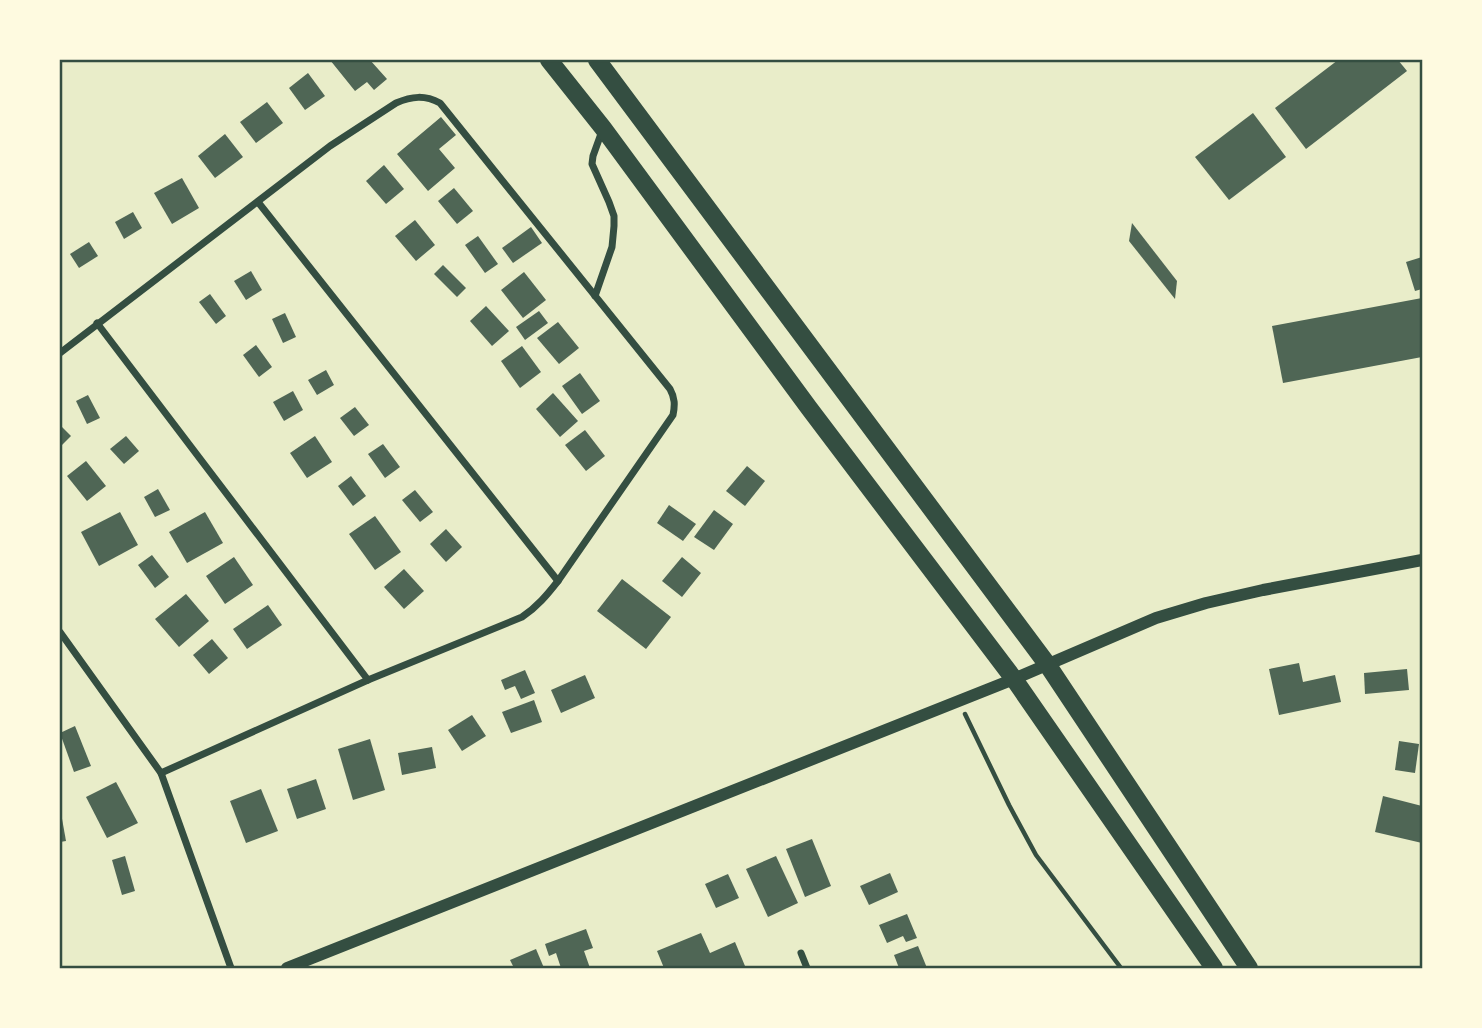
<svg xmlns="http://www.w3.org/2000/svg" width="1482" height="1028" font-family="Literata,serif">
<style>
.building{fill:#4f6655}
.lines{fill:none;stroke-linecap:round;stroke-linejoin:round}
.path{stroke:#344e41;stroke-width:4.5}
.minor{stroke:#344e41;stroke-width:7}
.tertiary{stroke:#344e41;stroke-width:12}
.primary{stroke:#344e41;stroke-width:18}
.neatline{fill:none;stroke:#344e41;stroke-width:2.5}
</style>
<rect width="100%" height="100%" fill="#e9edc9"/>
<g class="building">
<path d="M330,60H370L387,79L374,90L367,82L355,91Z"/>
<path d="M1338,60H1398L1407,71L1306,149L1275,108Z"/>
<path d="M308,73L325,96L305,110L289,88Z"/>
<path d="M267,102L283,123L256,143L240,122Z"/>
<path d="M1253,113L1286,157L1229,200L1195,157Z"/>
<path d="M441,117L456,135L439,149L455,168L428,191L397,154Z"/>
<path d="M225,134L243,157L215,178L198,156Z"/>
<path d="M384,165L404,189L386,204L366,181Z"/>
<path d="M182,178L199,208L172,224L154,193Z"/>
<path d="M454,188L473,211L457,224L438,201Z"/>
<path d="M133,212L142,228L124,239L115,222Z"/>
<path d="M415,220L435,245L416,261L395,236Z"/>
<path d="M1132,223L1177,281L1175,299L1129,241Z"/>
<path d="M531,227L542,243L513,263L502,248Z"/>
<path d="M478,236L498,264L485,273L465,245Z"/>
<path d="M89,242L98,256L79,268L70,254Z"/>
<path d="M1422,257V289L1415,291L1406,262Z"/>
<path d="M443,265L466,288L457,297L434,274Z"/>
<path d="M251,271L262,290L246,300L234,281Z"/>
<path d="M524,272L546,300L523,318L501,290Z"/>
<path d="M210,294L226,316L216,324L199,302Z"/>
<path d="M1422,298V357L1283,383L1272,326Z"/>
<path d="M486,306L509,331L492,346L470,321Z"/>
<path d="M539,311L548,323L525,340L516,327Z"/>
<path d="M285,313L296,337L283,343L272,319Z"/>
<path d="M558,322L579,348L559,364L537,338Z"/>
<path d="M256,345L272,367L259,377L243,355Z"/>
<path d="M522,346L541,372L520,388L501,361Z"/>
<path d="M326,370L334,385L317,395L308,380Z"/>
<path d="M580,373L600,401L582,414L562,386Z"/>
<path d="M293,391L303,410L284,421L273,402Z"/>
<path d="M553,393L578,421L560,437L536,409Z"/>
<path d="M88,395L100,418L87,424L76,401Z"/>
<path d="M355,407L369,425L354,436L340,418Z"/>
<path d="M60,425L71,436L60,447Z"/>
<path d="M585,430L605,456L586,471L565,445Z"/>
<path d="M126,436L139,451L124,464L110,449Z"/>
<path d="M315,436L332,462L307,478L290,453Z"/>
<path d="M383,444L400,467L385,478L368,454Z"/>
<path d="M86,461L106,486L87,501L67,476Z"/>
<path d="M747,466L765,481L745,506L726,491Z"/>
<path d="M351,476L366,496L353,506L338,486Z"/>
<path d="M158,489L170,510L155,517L144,497Z"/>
<path d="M415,490L433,512L420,522L402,500Z"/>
<path d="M669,505L696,524L683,541L657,523Z"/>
<path d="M714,510L733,524L714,550L694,537Z"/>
<path d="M120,512L138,545L99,566L81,532Z"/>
<path d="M205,512L223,543L187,563L169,532Z"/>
<path d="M375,516L401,552L375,570L349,534Z"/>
<path d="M446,529L462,547L446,562L430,544Z"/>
<path d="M152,555L169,577L155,588L138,565Z"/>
<path d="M234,557L253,585L225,604L206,576Z"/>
<path d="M682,557L701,573L682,597L662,581Z"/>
<path d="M404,569L424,591L404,609L384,587Z"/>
<path d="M622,579L671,617L646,649L597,611Z"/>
<path d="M186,594L209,621L179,647L155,619Z"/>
<path d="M268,605L282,625L247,649L233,629Z"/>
<path d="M212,639L228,658L209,674L193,655Z"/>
<path d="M1299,663L1303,682L1335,675L1341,702L1279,715L1269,669Z"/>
<path d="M1407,669L1409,690L1365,694L1364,673Z"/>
<path d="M525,670L535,693L521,699L515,686L505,690L501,680Z"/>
<path d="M585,675L595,698L561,713L551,690Z"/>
<path d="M534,700L542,722L511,733L502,712Z"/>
<path d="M472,715L486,736L462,751L448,730Z"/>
<path d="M75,726L91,766L74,772L60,733Z"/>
<path d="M370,739L385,790L353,800L338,749Z"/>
<path d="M1399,741L1419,744L1415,773L1395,770Z"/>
<path d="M432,747L436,768L402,775L398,753Z"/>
<path d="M316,779L326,809L297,819L287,789Z"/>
<path d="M116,782L138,823L107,838L86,797Z"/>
<path d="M261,789L278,831L246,843L230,801Z"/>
<path d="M1383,796L1422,806V843L1375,832Z"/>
<path d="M60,813H61L66,841L60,842Z"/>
<path d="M812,839L831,886L805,897L786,849Z"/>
<path d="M125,856L135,891L122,895L112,860Z"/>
<path d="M776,856L798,903L768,917L746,869Z"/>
<path d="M890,873L898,892L869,905L860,886Z"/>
<path d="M728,874L739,898L716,908L705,884Z"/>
<path d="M907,914L917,938L906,942L903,936L887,943L879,925Z"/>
<path d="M586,929L593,948L584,951L590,968H561L556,953L549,956L545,944Z"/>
<path d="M701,933L710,953L735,942L745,966L740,968H677V966L664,968L657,951Z"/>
<path d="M918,946L927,968H899L894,955Z"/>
<path d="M536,949L544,968H514L510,960Z"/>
</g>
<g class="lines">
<path class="path" d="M965,714L1009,805L1036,855L1121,968"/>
<g class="minor">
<path d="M258,202L558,581"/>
<path d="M595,296L612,247L614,226V216L609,202L592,164L593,156L602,131"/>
<path d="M97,323L368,680"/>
<path d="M60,353L330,146L396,103C412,96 425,95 440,103L670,389C675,398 675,405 673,415L558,581C547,595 537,607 522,617L368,680L161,773"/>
<path d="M60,632L161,773L231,968"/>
<path d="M801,953L807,968"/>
</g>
<path class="tertiary" d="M287,968L1014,679L1156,618L1206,603L1263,590L1422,560"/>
<g class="primary">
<path d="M549,60L603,128L809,408L1014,679L1214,968"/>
<path d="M597,60L1047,664L1249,968"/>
</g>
</g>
<rect width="1482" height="1028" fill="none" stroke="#fefae0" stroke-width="122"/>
<rect x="61" y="61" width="1360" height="906" class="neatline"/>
</svg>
